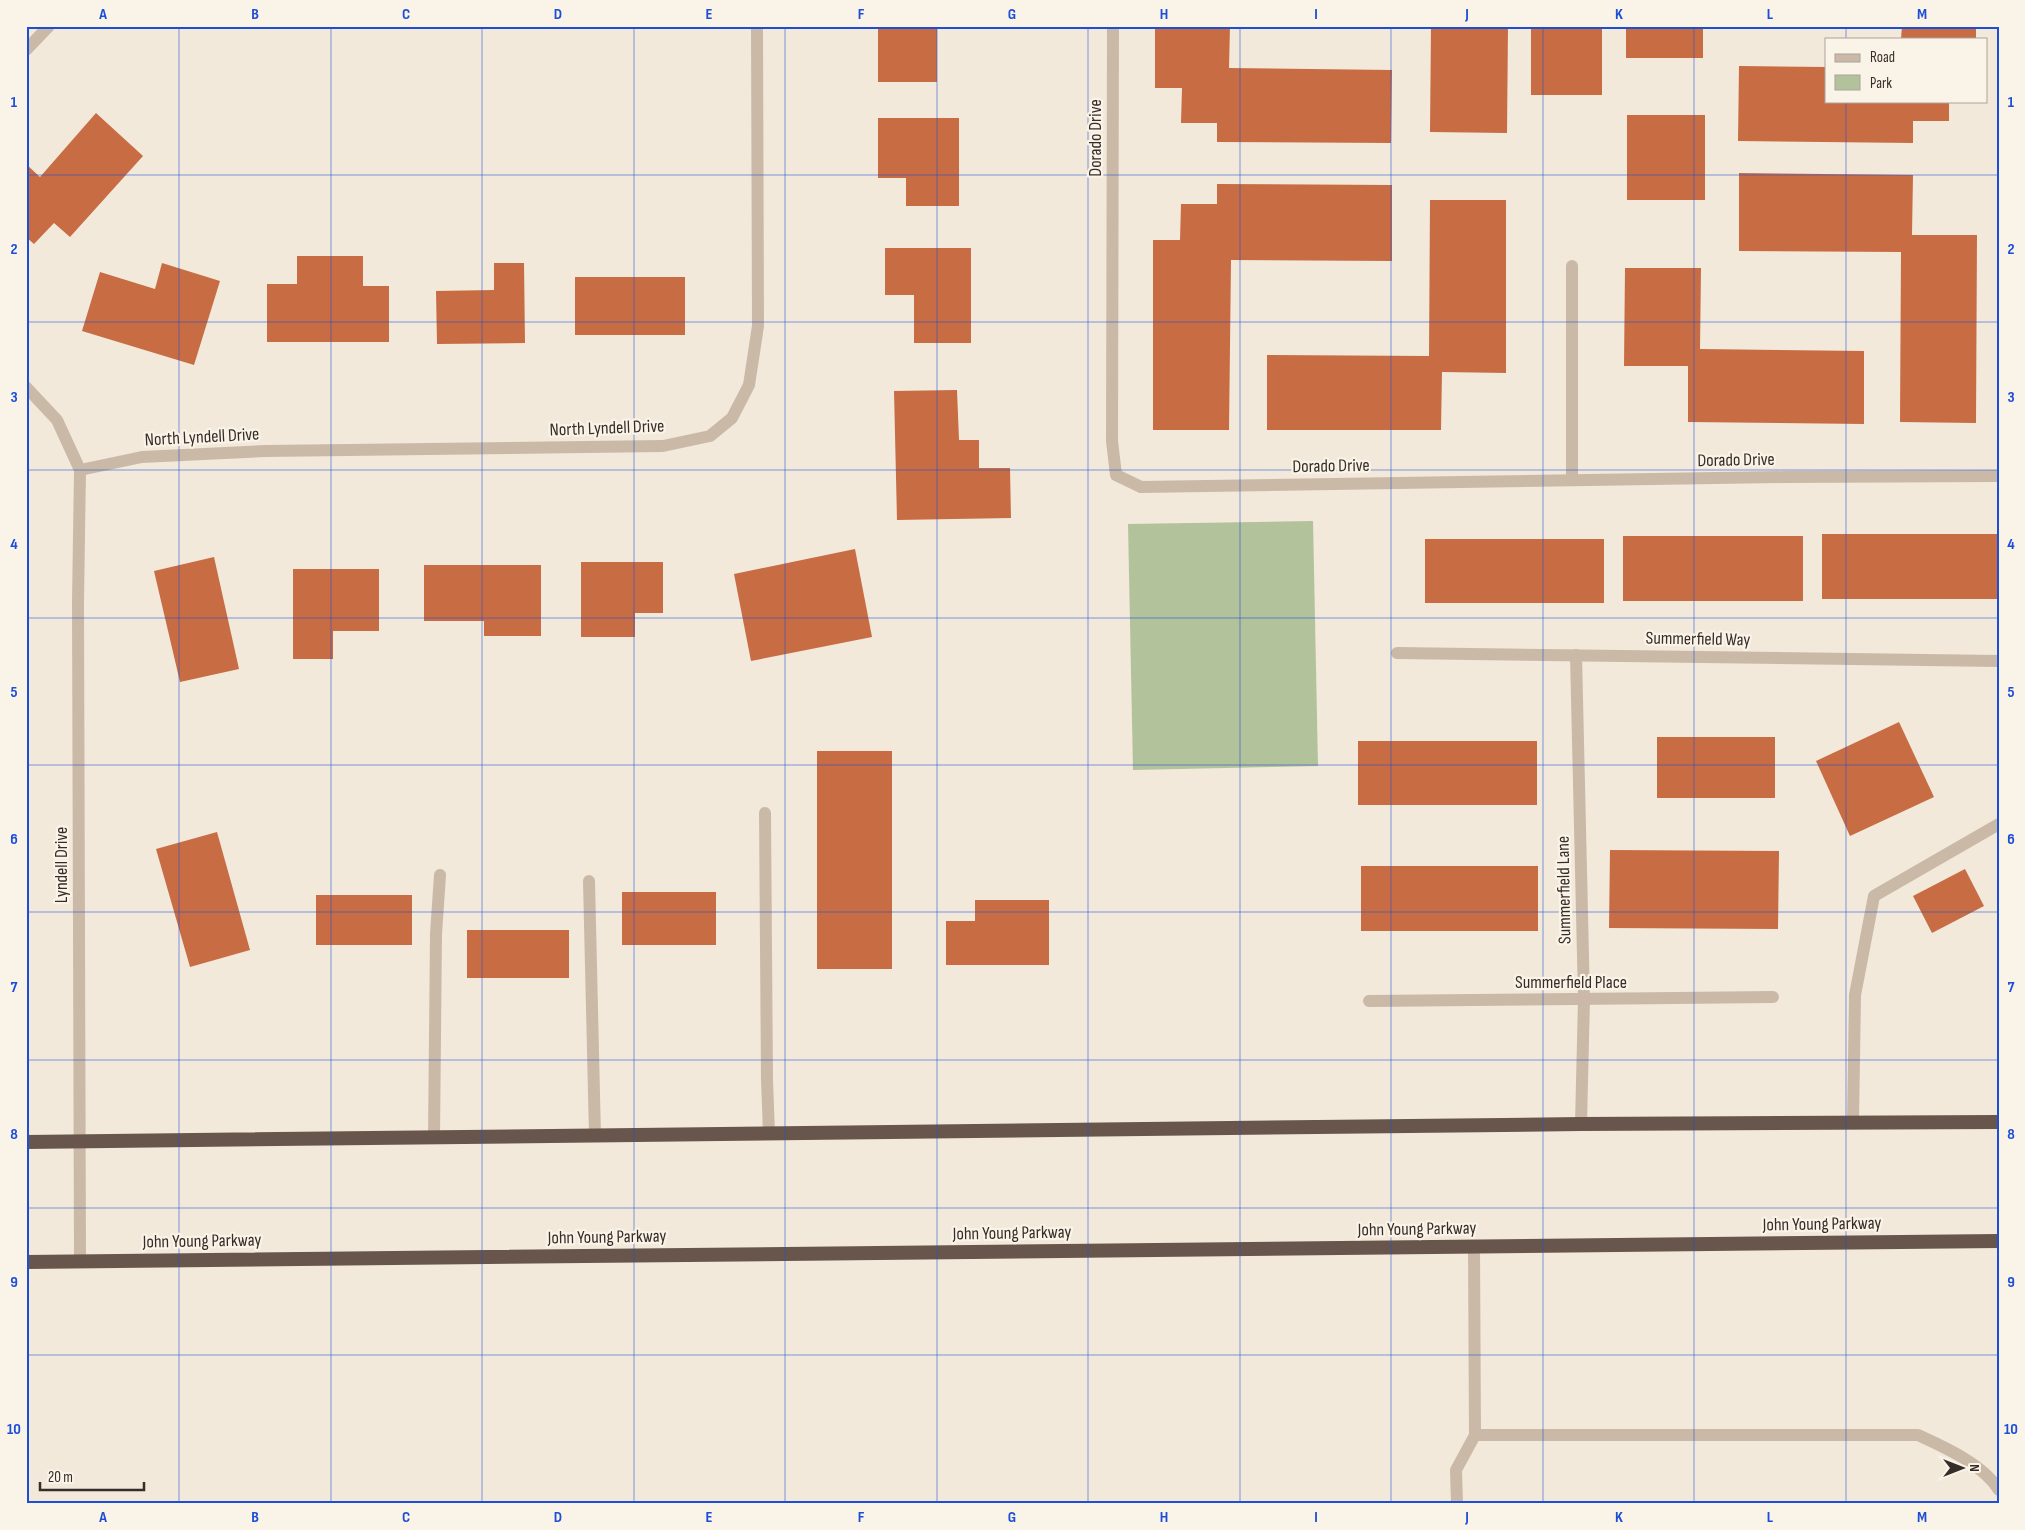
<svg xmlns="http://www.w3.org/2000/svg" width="2025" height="1530" font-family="'Sofia Sans Condensed',sans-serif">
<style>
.green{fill:#b2c29b}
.building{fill:#c86c44}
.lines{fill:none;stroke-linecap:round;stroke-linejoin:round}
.service{stroke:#cbb9a7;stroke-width:12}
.minor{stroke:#cbb9a7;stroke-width:12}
.trunk{stroke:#68564c;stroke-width:14}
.grid{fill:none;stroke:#1d4ed8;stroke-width:1;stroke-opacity:0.55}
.labels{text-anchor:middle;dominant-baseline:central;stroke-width:4.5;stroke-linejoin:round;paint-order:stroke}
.street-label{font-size:18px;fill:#372d28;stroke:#faf3e8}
.neatline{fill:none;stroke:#1d4ed8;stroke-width:2}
.grid-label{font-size:16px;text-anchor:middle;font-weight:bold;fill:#1d4ed8}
</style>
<rect width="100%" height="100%" fill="#f2e9db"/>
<path class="green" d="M1313,521L1318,766L1133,770L1128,524Z"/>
<g class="building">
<rect x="878" y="26" width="59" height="56"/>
<path d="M1155,26H1230L1229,68L1392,70L1391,143L1217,142V123H1181L1182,88H1155Z"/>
<path d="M1431,26H1508L1507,133L1430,132Z"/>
<rect x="1531" y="26" width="71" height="69"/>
<rect x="1626" y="26" width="77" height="32"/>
<path d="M1902,26H1976V39H1901Z"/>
<path d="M1739,66L1826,67V101H1949V121H1913V143L1738,141Z"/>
<path d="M96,113L143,156L70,237L54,223L34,244L26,237V164L40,177Z"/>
<rect x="1627" y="115" width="78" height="85"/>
<path d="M878,118H959V206H906V178H878Z"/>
<path d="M1739,173L1913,175L1912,235H1977L1976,423L1900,422L1901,252L1739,251Z"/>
<path d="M1217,184L1392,185V261L1231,260L1229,430H1153V240H1180L1181,204H1217Z"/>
<path d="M1430,200H1506V373L1442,372L1441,430H1267V355L1429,356Z"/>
<path d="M885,248H971V343H914V295H885Z"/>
<path d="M297,256H363V286H389V342H267V284H297Z"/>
<path d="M162,263L220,281L194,365L82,331L100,272L155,289Z"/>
<path d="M494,263H524L525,343L437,344L436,291L494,290Z"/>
<path d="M1625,268H1701L1700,349L1864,351V424L1688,422V366H1624Z"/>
<rect x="575" y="277" width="110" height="58"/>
<path d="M957,390L959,440H979V468H1010L1011,518L897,520L894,391Z"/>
<rect x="1822" y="534" width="177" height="65"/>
<rect x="1623" y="536" width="180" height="65"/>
<rect x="1425" y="539" width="179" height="64"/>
<path d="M855,549L872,637L751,661L734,574Z"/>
<path d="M214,557L239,669L180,682L154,571Z"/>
<path d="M581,562H663V613H635V637H581Z"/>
<path d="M424,565H541V636H484V621H424Z"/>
<path d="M293,569H379V631H333V659H293Z"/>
<path d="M1899,722L1934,797L1850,836L1816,761Z"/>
<rect x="1657" y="737" width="118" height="61"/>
<rect x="1358" y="741" width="179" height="64"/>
<rect x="817" y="751" width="75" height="218"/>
<path d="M217,832L250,950L190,967L156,849Z"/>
<path d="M1610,850L1779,851L1778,929L1609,928Z"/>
<rect x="1361" y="866" width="177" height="65"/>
<path d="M1965,869L1984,906L1932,933L1913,896Z"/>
<rect x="622" y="892" width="94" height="53"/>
<rect x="316" y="895" width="96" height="50"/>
<path d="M975,900H1049V965H946V921H975Z"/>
<rect x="467" y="930" width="102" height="48"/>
</g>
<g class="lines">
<g class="service">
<path d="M1113,26L1112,441L1116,475L1141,487L1787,477L1999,476"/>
<path d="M1572,266V480"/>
<path d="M1397,653L1999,661"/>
<path d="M1576,655L1584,999L1581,1124"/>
<path d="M765,813L767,1080L769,1134"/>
<path d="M589,881L595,1136"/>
<path d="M1369,1001L1773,997"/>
<path d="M1853,1123L1855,995L1874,896L1999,824"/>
<path d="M434,1138L436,934L440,875"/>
<path d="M1474,1247L1475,1435H1918C1944,1447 1983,1464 1999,1490"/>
<path d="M1457,1504L1456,1470L1475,1435"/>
</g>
<g class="minor">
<path d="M26,50L49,26"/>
<path d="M26,387L57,420L80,470L78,603L80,1261"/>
<path d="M80,470L142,457L265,451L663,446L710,436L732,418L749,385L758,326L757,26"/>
</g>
<g class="trunk">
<path d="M26,1142L1581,1124L1999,1122"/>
<path d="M26,1262L1999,1241"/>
</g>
</g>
<path class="grid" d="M179,26V1504M331,26V1504M482,26V1504M634,26V1504M785,26V1504M937,26V1504M1088,26V1504M1240,26V1504M1391,26V1504M1543,26V1504M1694,26V1504M1846,26V39M1846,101V1504M26,175H1999M26,322H1999M26,470H1999M26,618H1999M26,765H1999M26,912H1999M26,1060H1999M26,1208H1999M26,1355H1999"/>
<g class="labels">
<g class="street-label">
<text transform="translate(1095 138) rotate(-90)">Dorado Drive</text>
<text transform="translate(607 428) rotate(-2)">North Lyndell Drive</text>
<text transform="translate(202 437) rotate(-3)">North Lyndell Drive</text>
<text transform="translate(1736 460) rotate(-1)">Dorado Drive</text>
<text transform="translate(1331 466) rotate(-1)">Dorado Drive</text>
<text transform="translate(1698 639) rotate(1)">Summerfield Way</text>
<text transform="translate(61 865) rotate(-90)">Lyndell Drive</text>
<text transform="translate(1564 890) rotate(-91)">Summerfield Lane</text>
<text x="1571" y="982">Summerfield Place</text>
<text transform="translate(1822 1224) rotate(-1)">John Young Parkway</text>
<text transform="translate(1417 1229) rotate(-1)">John Young Parkway</text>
<text transform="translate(1012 1233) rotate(-1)">John Young Parkway</text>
<text transform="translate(607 1237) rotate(-1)">John Young Parkway</text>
<text transform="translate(202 1241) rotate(-1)">John Young Parkway</text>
</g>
</g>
<rect width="2025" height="1530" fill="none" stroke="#faf3e8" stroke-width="55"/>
<rect x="1825" y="38" width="162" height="65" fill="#faf3e8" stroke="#aca49b"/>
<rect x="1835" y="54" width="25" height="8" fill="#cbb9a7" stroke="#aca49b"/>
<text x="1870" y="62" font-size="15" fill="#372d28">Road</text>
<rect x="1835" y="75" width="25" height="15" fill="#b2c29b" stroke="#aca49b"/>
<text x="1870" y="88" font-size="15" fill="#372d28">Park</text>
<g transform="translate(1962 1468) rotate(90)" stroke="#faf3e8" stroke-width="4" paint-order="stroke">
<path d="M0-4L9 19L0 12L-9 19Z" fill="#372d28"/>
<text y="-8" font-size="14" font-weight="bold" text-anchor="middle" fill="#372d28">N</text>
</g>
<path d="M40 1482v8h104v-8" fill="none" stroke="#372d28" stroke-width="2.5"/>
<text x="48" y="1482" font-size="15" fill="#372d28" stroke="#faf3e8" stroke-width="4" paint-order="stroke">20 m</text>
<rect x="28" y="28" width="1970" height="1474" class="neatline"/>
<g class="grid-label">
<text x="103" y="19">A</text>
<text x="255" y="19">B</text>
<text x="406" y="19">C</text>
<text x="558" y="19">D</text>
<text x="709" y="19">E</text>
<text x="861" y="19">F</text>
<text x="1012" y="19">G</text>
<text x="1164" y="19">H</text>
<text x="1316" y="19">I</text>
<text x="1467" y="19">J</text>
<text x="1619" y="19">K</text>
<text x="1770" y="19">L</text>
<text x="1922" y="19">M</text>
<text x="14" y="107">1</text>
<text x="2011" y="107">1</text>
<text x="14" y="254">2</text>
<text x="2011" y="254">2</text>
<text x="14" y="402">3</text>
<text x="2011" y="402">3</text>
<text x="14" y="549">4</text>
<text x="2011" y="549">4</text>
<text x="14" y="697">5</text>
<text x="2011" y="697">5</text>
<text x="14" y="844">6</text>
<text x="2011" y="844">6</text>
<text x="14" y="992">7</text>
<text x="2011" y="992">7</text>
<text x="14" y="1139">8</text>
<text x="2011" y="1139">8</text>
<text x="14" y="1287">9</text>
<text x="2011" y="1287">9</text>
<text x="14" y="1434">10</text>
<text x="2011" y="1434">10</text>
<text x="103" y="1522">A</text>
<text x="255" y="1522">B</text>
<text x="406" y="1522">C</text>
<text x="558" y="1522">D</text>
<text x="709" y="1522">E</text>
<text x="861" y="1522">F</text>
<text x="1012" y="1522">G</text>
<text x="1164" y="1522">H</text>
<text x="1316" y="1522">I</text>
<text x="1467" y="1522">J</text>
<text x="1619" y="1522">K</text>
<text x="1770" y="1522">L</text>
<text x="1922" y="1522">M</text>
</g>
</svg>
